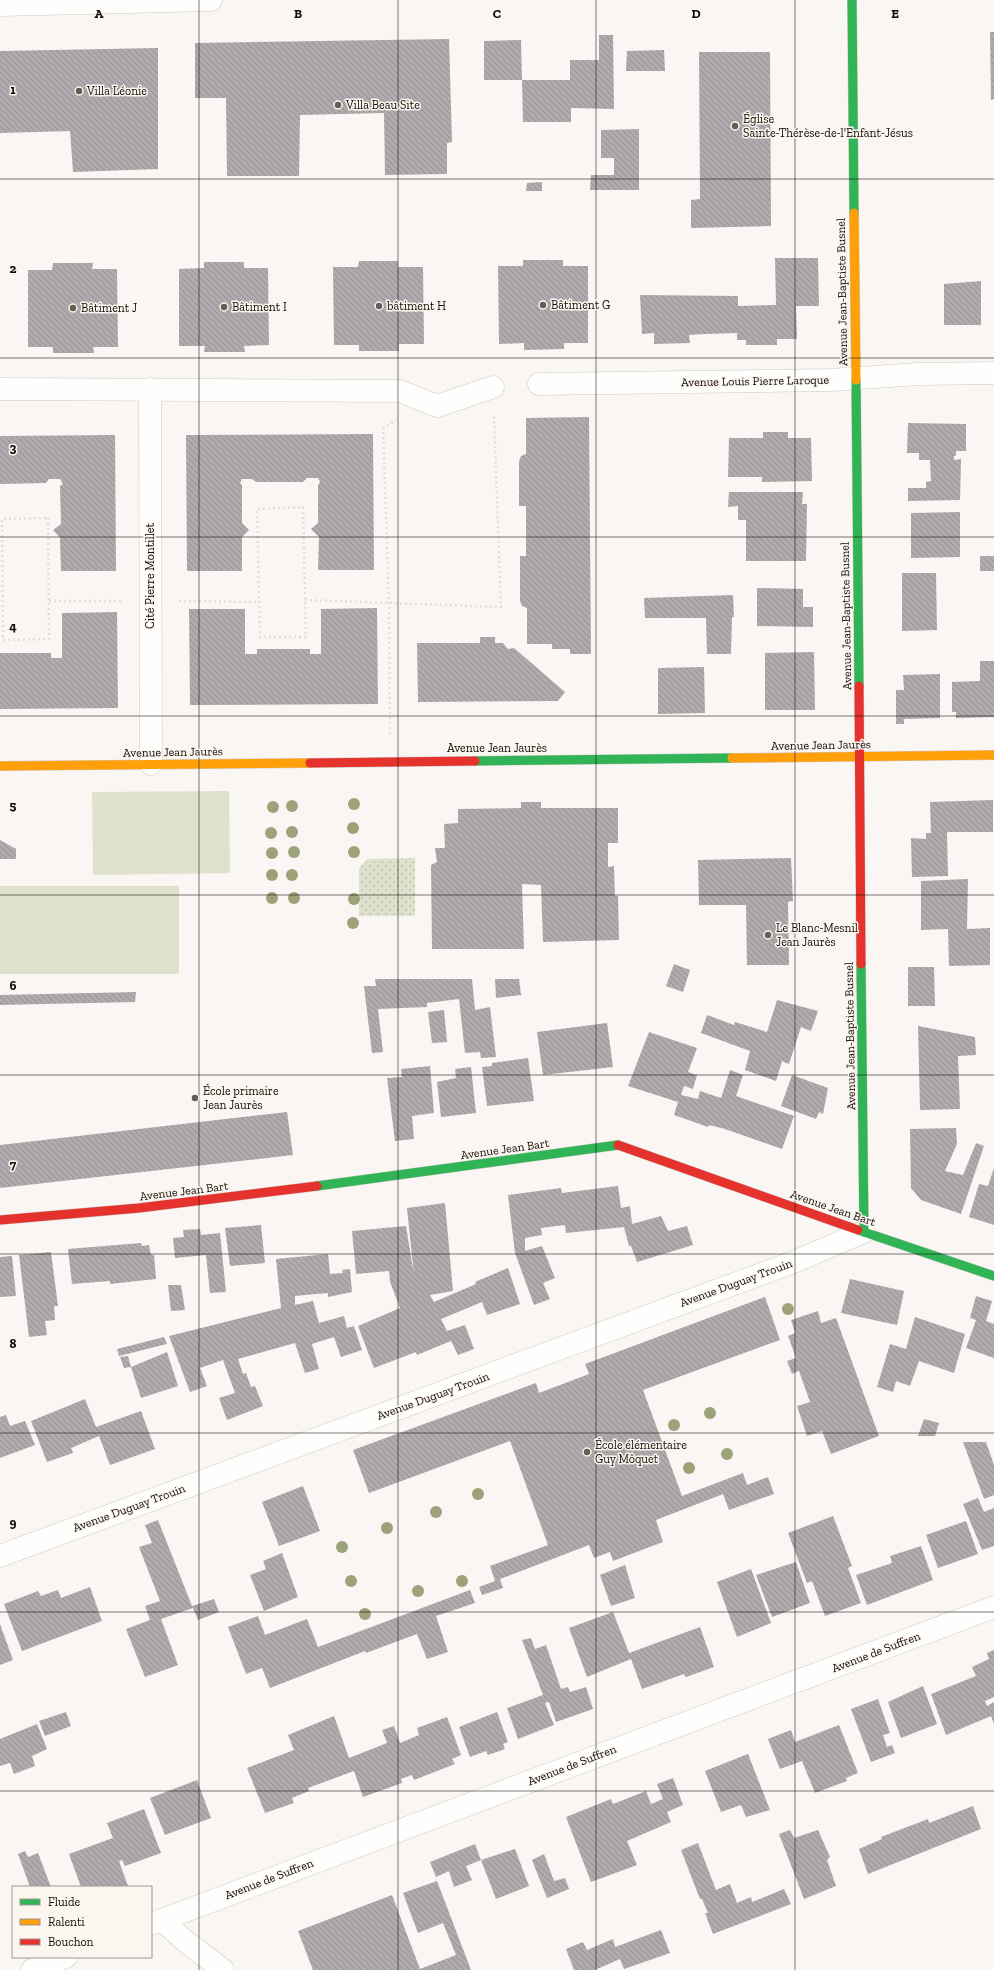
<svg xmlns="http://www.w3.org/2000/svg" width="994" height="1970" font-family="'Zilla Slab',serif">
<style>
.grass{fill:url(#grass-dots)}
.garden{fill:#dee2cc}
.building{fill:url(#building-back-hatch)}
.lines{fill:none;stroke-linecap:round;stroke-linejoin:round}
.street-casing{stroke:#cfc9c4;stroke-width:23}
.fast-casing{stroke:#cfc9c4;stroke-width:10}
.slow-casing{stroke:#cfc9c4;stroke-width:10}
.jam-casing{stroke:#cfc9c4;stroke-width:10}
.path{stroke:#e0dfdf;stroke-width:2.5;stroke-dasharray:2 3;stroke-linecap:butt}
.street{stroke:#fefefd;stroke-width:22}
.fast{stroke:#30b455;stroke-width:9}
.slow{stroke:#ff9f0a;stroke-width:9}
.jam{stroke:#e5322d;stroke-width:9}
.tree{fill:#9da279}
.grid{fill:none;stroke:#140b04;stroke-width:1;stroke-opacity:0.55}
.poi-dot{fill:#645d58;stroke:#fcf6f1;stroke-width:1.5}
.labels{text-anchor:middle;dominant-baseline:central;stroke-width:3;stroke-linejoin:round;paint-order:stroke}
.poi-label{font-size:12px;fill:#140b04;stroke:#fcf6f1;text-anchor:start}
.street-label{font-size:12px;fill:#140b04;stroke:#fcf6f1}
.grid-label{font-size:13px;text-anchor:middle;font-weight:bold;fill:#140b04;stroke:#fcf6f1;stroke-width:3;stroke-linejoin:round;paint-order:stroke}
</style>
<defs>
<pattern id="grass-dots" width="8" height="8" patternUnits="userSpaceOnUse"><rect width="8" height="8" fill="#dee2cc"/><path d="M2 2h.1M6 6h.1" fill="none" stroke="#bec1ae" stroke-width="1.8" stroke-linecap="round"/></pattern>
<pattern id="building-back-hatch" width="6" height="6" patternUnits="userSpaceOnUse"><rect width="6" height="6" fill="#b0aaae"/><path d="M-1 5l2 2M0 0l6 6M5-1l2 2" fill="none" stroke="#969194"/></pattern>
</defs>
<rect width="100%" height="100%" fill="#f9f6f4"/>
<path class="grass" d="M415,858V916H359V868L368,859Z"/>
<g class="garden">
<path d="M229,791L230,873L93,875L92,792Z"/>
<rect x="0" y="886" width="179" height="88"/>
</g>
<g class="building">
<path d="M990,32H994V99L991,100Z"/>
<path d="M599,35H613L614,109L571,108V122H523L522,80H570V60H599Z"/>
<path d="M449,39L452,142L447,143V174L385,175L384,113L300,115L299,176H227L226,98H195V43Z"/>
<path d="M521,40L522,80H484V41Z"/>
<path d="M158,48V169L73,172L70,131L0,133V51Z"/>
<path d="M664,50L665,71H626L627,51Z"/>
<path d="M699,52H770L771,226L691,228V200L700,199Z"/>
<path d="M639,129V190H590L591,175H614V158H601V130Z"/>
<path d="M542,182V191H526L527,183Z"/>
<path d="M775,258H818L819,306H796L797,339H777V345H746V340H737V333L705,334L689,335L690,343L654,344V333L642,334L640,295L738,296V306L776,305Z"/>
<path d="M523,260H563V266H588V343H564V349L524,350V343L499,344L498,266H523Z"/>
<path d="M359,261H398V267H423L424,344H399V351H359V345H334L333,267H358Z"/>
<path d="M204,262H244V268H268L269,345L244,346L245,352H204L205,346H179V269L204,268Z"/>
<path d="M53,263H93L92,269H117L118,347H93L94,353H53V347H28V270H52Z"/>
<path d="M981,281V325H944V284Z"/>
<path d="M589,417L591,654H570V649H552V644H527V608L522,606L520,601V556H526V506H519V461L521,456L526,454V418Z"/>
<path d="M908,423L966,424V451H956V456H954V460L961,459L960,500L908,501V488H926V482L931,481L930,460H919V453H907Z"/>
<path d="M763,432H788V438H811L812,481L762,482V477H728L729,438H763Z"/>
<path d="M373,434L374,570H318L319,537L311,529L318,523V485L320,482L318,478H307L303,482H256L252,479H242L240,483L242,485V523L249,530L242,537V571H187L186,435Z"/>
<path d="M115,435L116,571H61L60,538L53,530L61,524L60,486L63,484L60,479H49L46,483L0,484V436Z"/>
<path d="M729,492H803L802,504H807L806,561H746V520H738V506L728,507Z"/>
<path d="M960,512V557L911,558V513Z"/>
<rect x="980" y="556" width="14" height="15"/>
<path d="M902,573H936L937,630L902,631Z"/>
<path d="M757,588L803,589V607H813V627L757,626Z"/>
<path d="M733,595L734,617H732L731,654H707L706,618H645L644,598Z"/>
<path d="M377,608L378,704L190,705L189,609H245V654H257V649H310V654H321V609Z"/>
<path d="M117,612L118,708L0,709V653H51V658H62V613Z"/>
<path d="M480,637H495V643H503L508,649L514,648L565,692L558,701L418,702L417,643H480Z"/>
<path d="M814,652L815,710H765V653Z"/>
<path d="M980,661H994V717L956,718V712H952V682L980,681Z"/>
<path d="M704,667L705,713L658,714V668Z"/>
<path d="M940,674V718L904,719V724H896V690H904L903,675Z"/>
<path d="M993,800V832H947L948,876L912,877L911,838L926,839V833H931L930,802Z"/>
<path d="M521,802H541V808H618V843H608V867L614,866L615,896H618L619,940L543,942L541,885L522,884L524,949H432L431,865L437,862L435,848H445L444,824L458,823V809L521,808Z"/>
<path d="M0,840L16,849V859H0Z"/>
<path d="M791,858L793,901L788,902L789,965H747L746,905H699L698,860Z"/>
<path d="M968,879L967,929L990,928V965L949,966L948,929L921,930V881Z"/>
<path d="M674,964L690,970L683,992L666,986Z"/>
<path d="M908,967H934L935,1006H908Z"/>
<path d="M375,979H472L475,1010L490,1007L496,1057L481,1058L480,1052L465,1053L459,999L427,1003V1007L378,1009L383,1052L372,1053L364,986H376Z"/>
<path d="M495,979H519L521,995L496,998Z"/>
<path d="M136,992L135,1002L0,1005V995Z"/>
<path d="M777,1000L818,1011L811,1031L801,1027L789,1064L782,1061L776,1081L745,1070L750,1051L701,1033L707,1015L734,1025L735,1022L767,1032Z"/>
<path d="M444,1010L447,1042L432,1043L428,1012Z"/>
<path d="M607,1023L613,1067L543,1075L537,1032Z"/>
<path d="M918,1026L975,1037L976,1055L958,1056L960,1109L920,1110Z"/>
<path d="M649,1032L697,1048L688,1072L697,1075L693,1089L684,1086L681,1095L698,1099L700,1091L721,1098L730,1070L743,1075L736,1096L794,1116L782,1149L725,1129L709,1125L708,1127L674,1115L678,1102L628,1086Z"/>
<path d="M528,1058L534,1101L487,1106L482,1067L492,1066V1063Z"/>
<path d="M430,1066L434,1113L412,1116L414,1139L395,1141L387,1078L402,1077L401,1069Z"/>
<path d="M471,1067L476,1113L441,1117L437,1082L456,1078L455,1069Z"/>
<path d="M792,1075L828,1088L823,1114L819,1112L816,1119L781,1106Z"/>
<path d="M287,1112L293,1155L0,1188V1145Z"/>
<path d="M956,1128L957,1144L945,1171L963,1175L976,1143L984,1146L961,1214L921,1200L911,1188L910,1129Z"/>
<path d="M994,1168V1225L969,1217L979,1184L988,1186Z"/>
<path d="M618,1186L621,1208L630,1206L632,1224L661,1216L668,1231L687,1226L693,1245L637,1262L631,1246H629L624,1227L566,1233L565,1225L541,1228L542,1235L525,1238V1251L542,1246L555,1278L543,1283L550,1299L534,1305L515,1253L508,1195L561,1188L562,1193Z"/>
<path d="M445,1203L453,1291L430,1295L434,1302L476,1284L475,1282L508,1268L520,1304L487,1315L482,1302L441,1319L447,1331L465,1325L474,1349L458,1355L451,1341L417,1355L416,1352L374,1368L358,1326L400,1308L390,1282L389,1271L356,1274L352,1231L406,1226L414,1275L407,1208Z"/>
<path d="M261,1225L265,1263L230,1266L225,1228Z"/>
<path d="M200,1229L201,1235L220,1233L226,1292L210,1293L206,1255L175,1258L173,1238L184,1237L183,1230Z"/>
<path d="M141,1243L142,1246L149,1245L151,1255H154L156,1279L110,1284V1281L72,1284L68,1249Z"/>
<path d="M51,1252L58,1306H54L55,1320L45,1321L47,1335L29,1337L19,1255Z"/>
<path d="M328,1254L330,1274L343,1273L342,1270L350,1269L352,1292L328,1297V1293L295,1296V1305L313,1301L319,1323L344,1316L347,1328L354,1326L362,1350L341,1357L334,1337L312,1344L319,1369L305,1373L295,1343L238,1359L243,1374L246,1373L251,1387L255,1386L263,1406L227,1420L219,1398L235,1393L223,1360L200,1368L207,1386L190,1392L169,1336L281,1308L276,1259Z"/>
<path d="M12,1256L16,1296L0,1297V1257Z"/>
<path d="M850,1279L904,1291L897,1325L841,1313Z"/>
<path d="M168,1285H181L185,1310L171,1311Z"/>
<path d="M976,1296L992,1301L986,1321L994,1324V1358L966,1348L976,1320L970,1318Z"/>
<path d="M765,1297L780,1340L643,1390L682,1496L743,1473L747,1485L768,1477L774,1494L729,1510L723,1494L656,1520L663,1542L613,1561L610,1552L594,1558L589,1545L500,1579L503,1588L482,1595L479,1587L495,1581L490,1566L548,1545L510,1441L369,1493L353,1450L536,1383L539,1393L589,1374L585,1364Z"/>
<path d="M818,1311L821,1323L836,1318L879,1436L831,1454L822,1431L807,1436L797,1406L810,1402L799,1371L792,1374L787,1361L796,1358L788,1336L795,1333L791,1320Z"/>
<path d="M915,1317L965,1334L954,1373L919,1361L910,1386L896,1381L893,1392L877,1387L890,1344L906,1349Z"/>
<path d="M164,1337L167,1344L119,1356L117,1349Z"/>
<path d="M167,1352L178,1386L141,1398L131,1367L124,1368L120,1357L128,1356L131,1367Z"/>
<path d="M85,1399L96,1427L141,1411L155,1449L110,1465L99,1436L71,1448L73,1453L47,1462L31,1421Z"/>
<path d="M6,1415L10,1426L25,1421L35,1445L0,1458V1417Z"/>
<path d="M924,1419L939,1423L935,1436H918Z"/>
<path d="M963,1442H986L994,1465V1495L984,1499Z"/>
<path d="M303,1486L320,1531L279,1546L262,1502Z"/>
<path d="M978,1498L984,1512L994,1508V1546L982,1550L963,1504Z"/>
<path d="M833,1516L852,1566L848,1568L861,1603L825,1616L812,1581L807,1583L788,1533Z"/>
<path d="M158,1520L192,1606L214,1599L219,1612L198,1620L193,1608L161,1619L178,1665L145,1677L126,1629L150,1620L145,1606L160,1601L139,1547L152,1543L145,1525Z"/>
<path d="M966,1521L978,1554L938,1568L926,1535Z"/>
<path d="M921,1546L933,1580L867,1605L856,1575L892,1563L890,1556Z"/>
<path d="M282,1553L298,1597L264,1611L250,1575L266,1569L263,1561Z"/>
<path d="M796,1562L810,1603L772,1617L756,1575Z"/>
<path d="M625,1565L635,1598L611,1606L600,1575Z"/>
<path d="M751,1569L771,1623L737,1637L717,1582Z"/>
<path d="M90,1587L102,1621L22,1651L4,1604L38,1591L41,1596L58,1590L61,1598Z"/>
<path d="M470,1590L475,1603L436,1616L448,1652L427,1659L417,1634L366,1653L365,1651L270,1688L262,1668L246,1674L228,1627L258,1616L265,1635L307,1619L318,1647Z"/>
<path d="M613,1612L629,1653L700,1627L714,1667L686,1677L684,1674L642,1689L631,1659L587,1677L569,1628Z"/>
<path d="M0,1624L13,1660L0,1665Z"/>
<path d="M531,1638L535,1649L546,1645L561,1689L568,1687L570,1692L586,1687L593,1709L556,1722L549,1702L545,1703L554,1725L518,1739L507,1708L543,1695L522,1640Z"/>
<path d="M994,1650V1697L985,1701L987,1706L994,1702V1724L991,1716L946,1735L931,1694L976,1676L972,1667L989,1659L987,1653Z"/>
<path d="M923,1686L937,1724L901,1738L888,1702Z"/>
<path d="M878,1699L890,1733L883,1735L887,1747L892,1745L895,1753L871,1762L851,1709Z"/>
<path d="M66,1712L71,1726L45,1736L39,1721Z"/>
<path d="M497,1712L508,1742L503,1744L505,1749L488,1755L486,1751L470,1757L459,1727Z"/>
<path d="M334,1716L349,1758L387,1743L382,1730L394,1726L400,1743L419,1735L417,1728L447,1717L461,1755L452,1759L455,1764L414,1780L412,1775L401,1779L402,1783L363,1797L354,1771L308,1788L309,1791L292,1798L294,1803L265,1813L247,1768L294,1750L288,1735Z"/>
<path d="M37,1724L47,1749L32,1756L35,1766L14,1774L10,1763L0,1766V1739Z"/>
<path d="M839,1725L858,1773L846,1778L847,1781L815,1793L802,1761L780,1769L768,1739L791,1730L795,1742Z"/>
<path d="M748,1754L770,1810L746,1817L741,1805L721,1812L705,1771Z"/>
<path d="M673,1778L683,1805L667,1812L671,1822L627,1841L637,1865L591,1882L566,1817L611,1799L613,1804L646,1791L651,1804L663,1799L657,1784Z"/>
<path d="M197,1780L211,1818L165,1835L150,1798Z"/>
<path d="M973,1806L981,1829L868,1874L859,1849L882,1839L881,1837L928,1819L929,1823Z"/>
<path d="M144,1809L161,1853L125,1866L122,1860L119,1861L128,1886L81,1887L69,1854L113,1838L107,1823Z"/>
<path d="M790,1830L794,1838L818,1830L830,1857L827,1860L836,1886L804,1899L779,1834Z"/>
<path d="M698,1843L716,1890L730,1884L737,1903L751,1897L752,1902L784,1889L791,1904L713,1934L705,1913H708L702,1899H700L681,1850Z"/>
<path d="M475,1844L481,1860L466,1866L472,1880L454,1887L449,1871L436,1877L430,1862Z"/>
<path d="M515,1849L529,1886L496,1899L481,1860Z"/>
<path d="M25,1851L28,1857L38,1853L51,1887H30L18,1854Z"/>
<path d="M544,1854L554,1881L565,1878L569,1889L547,1898L532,1860Z"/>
<path d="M437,1881L471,1970H313L298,1931L392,1895L420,1969L456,1955L443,1923L418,1933L403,1893Z"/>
<path d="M661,1930L670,1953L624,1969L620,1959L595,1970H574L566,1949L583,1942L587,1950L613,1939L615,1947Z"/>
</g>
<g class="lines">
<g class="street-casing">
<g id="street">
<path d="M0,5L211,0"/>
<path d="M539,384L830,380L918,374L994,373"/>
<path d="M0,389L400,391L437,406L493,387"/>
<path d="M150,389L151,764"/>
<path d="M0,1556L791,1263L864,1232"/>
<path d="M162,1920L185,1941L223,1970"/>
<path d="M151,1924L994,1607"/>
<path d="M32,1970L66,1957"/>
</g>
</g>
<g class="fast-casing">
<g id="fast">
<path d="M852,0L854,213"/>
<path d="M856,380L859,686"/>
<path d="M475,761L732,758"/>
<path d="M861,964L864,1232"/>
<path d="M317,1186L618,1145"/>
<path d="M858,1230L994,1276"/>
</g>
</g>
<g class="slow-casing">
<g id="slow">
<path d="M854,213L856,380"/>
<path d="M732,758L994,755"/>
<path d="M0,766L310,763"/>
</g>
</g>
<g class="jam-casing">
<g id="jam">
<path d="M859,686L861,964"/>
<path d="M310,763L475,761"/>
<path d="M618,1145L858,1230"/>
<path d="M0,1220L139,1208L317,1186"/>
</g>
</g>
<g class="path">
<path d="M303,507L306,637H260L257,509Z"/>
<path d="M48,518L49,639L3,640L2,519Z"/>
<path d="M305,600L501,607L494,416"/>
<path d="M49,601H122"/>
<path d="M179,601L259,602"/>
<path d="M390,734L389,603L383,429L396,420"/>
</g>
<use href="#street" class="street"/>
<use href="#fast" class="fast"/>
<use href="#slow" class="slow"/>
<use href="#jam" class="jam"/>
</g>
<g class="tree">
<circle cx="354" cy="804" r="6"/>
<circle cx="292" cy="806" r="6"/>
<circle cx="273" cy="807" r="6"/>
<circle cx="353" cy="828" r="6"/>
<circle cx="292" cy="832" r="6"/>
<circle cx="271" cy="833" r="6"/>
<circle cx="294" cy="852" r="6"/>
<circle cx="354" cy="852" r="6"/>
<circle cx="272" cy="853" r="6"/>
<circle cx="272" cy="875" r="6"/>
<circle cx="292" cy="875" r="6"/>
<circle cx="272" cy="898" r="6"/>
<circle cx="294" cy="898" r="6"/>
<circle cx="354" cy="899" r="6"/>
<circle cx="353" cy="923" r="6"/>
<circle cx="788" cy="1309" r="6"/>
<circle cx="710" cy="1413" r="6"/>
<circle cx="674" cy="1425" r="6"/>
<circle cx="727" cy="1454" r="6"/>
<circle cx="689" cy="1468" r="6"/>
<circle cx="478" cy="1494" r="6"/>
<circle cx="436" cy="1512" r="6"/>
<circle cx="387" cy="1528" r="6"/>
<circle cx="342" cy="1547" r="6"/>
<circle cx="351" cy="1581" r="6"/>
<circle cx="462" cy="1581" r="6"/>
<circle cx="418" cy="1591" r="6"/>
<circle cx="365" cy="1614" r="6"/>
</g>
<path class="grid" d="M199,0V1970M398,0V1970M596,0V1970M795,0V1970M0,179H994M0,358H994M0,537H994M0,716H994M0,895H994M0,1075H994M0,1254H994M0,1433H994M0,1612H994M0,1791H994"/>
<g class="poi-dot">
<circle cx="79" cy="91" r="4"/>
<circle cx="338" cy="105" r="4"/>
<circle cx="735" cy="126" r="4"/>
<circle cx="543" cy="305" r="4"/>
<circle cx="379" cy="306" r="4"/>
<circle cx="224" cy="307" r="4"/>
<circle cx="73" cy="308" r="4"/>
<circle cx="768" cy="935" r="4"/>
<circle cx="195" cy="1098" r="4"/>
<circle cx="587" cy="1452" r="4"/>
</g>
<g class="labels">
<g class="poi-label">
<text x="87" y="91">Villa Léonie</text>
<text x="346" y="105">Villa Beau Site</text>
<text x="743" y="119">Église<tspan x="743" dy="14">Sainte-Thérèse-de-l'Enfant-Jésus</tspan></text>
<text x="551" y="305">Bâtiment G</text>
<text x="387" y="306">bâtiment H</text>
<text x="232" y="307">Bâtiment I</text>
<text x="81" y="308">Bâtiment J</text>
<text x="776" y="928">Le Blanc-Mesnil<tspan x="776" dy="14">Jean Jaurès</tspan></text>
<text x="203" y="1091">École primaire<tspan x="203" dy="14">Jean Jaurès</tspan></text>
<text x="595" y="1445">École élémentaire<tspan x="595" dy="14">Guy Môquet</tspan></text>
</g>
<g class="street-label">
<text transform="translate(842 292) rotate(-91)">Avenue Jean-Baptiste Busnel</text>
<text transform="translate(755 381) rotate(-1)">Avenue Louis Pierre Laroque</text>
<text transform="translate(150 576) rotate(-90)">Cité Pierre Montillet</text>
<text transform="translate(846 616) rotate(-91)">Avenue Jean-Baptiste Busnel</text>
<text transform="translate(821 745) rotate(-1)">Avenue Jean Jaurès</text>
<text x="497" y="748">Avenue Jean Jaurès</text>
<text transform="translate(173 752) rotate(-1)">Avenue Jean Jaurès</text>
<text transform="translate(850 1036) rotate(-91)">Avenue Jean-Baptiste Busnel</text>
<text transform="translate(505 1149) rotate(-8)">Avenue Jean Bart</text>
<text transform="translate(184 1191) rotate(-7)">Avenue Jean Bart</text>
<text transform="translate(833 1208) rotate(19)">Avenue Jean Bart</text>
<text transform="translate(736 1283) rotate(-20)">Avenue Duguay Trouin</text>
<text transform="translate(433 1396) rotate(-20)">Avenue Duguay Trouin</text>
<text transform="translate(129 1508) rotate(-20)">Avenue Duguay Trouin</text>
<text transform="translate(876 1652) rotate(-21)">Avenue de Suffren</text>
<text transform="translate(572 1765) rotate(-21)">Avenue de Suffren</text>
<text transform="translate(269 1879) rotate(-21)">Avenue de Suffren</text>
</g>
</g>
<g class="grid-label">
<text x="99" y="18">A</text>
<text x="298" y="18">B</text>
<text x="497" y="18">C</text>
<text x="696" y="18">D</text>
<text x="895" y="18">E</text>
<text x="13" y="94">1</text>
<text x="13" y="273">2</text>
<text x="13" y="452">3</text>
<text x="13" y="631">4</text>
<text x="13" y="810">5</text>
<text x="13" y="990">6</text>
<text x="13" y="1169">7</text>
<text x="13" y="1348">8</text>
<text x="13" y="1527">9</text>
</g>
<rect x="12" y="1886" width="140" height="72" fill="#fcf6f1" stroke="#9f9892"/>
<rect x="20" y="1899" width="20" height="6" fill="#30b455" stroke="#9f9892"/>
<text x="48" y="1906" font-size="12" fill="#140b04">Fluide</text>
<rect x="20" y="1919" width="20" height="6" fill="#ff9f0a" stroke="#9f9892"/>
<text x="48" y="1926" font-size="12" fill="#140b04">Ralenti</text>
<rect x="20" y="1939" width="20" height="6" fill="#e5322d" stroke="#9f9892"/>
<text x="48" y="1946" font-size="12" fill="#140b04">Bouchon</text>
</svg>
